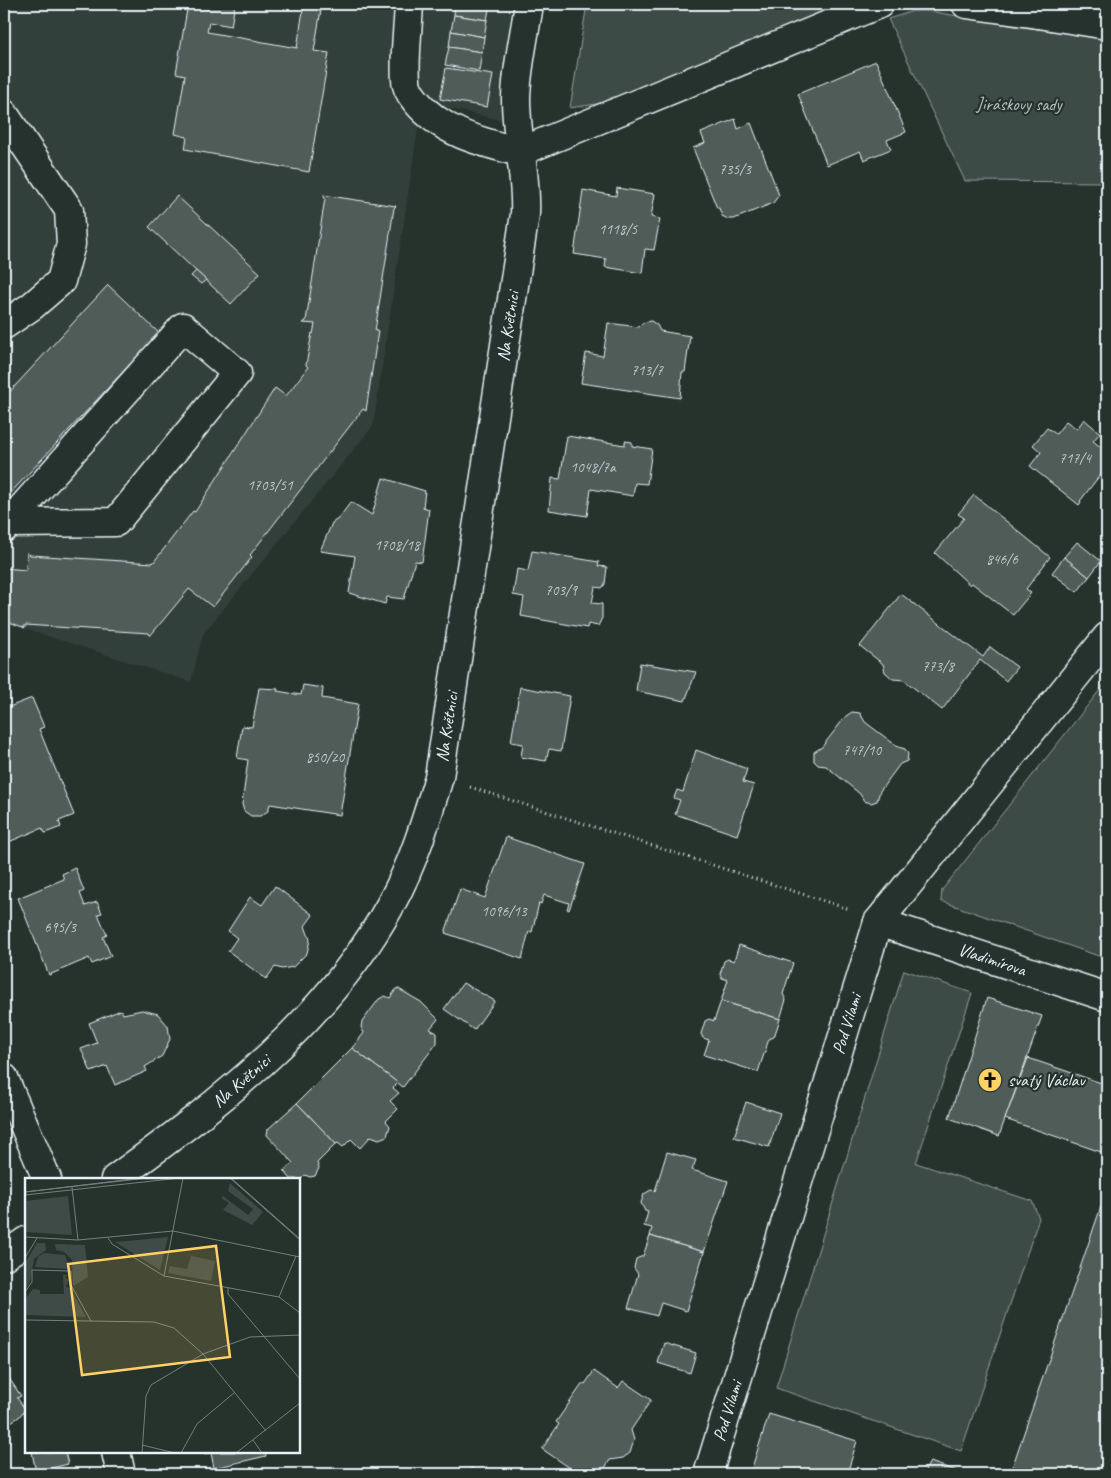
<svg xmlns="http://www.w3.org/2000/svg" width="1111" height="1478" font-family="Caveat,sans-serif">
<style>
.built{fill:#333f3a}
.green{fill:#3e4b47;stroke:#939ea0}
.building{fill:#505c59;stroke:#e8f1f8}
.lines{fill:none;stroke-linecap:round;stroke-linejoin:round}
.minor-casing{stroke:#e8f1f8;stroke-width:31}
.path{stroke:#e8f1f8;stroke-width:3;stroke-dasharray:1 4;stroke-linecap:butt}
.minor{stroke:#26332d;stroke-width:28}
.labels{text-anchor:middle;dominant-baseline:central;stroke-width:4.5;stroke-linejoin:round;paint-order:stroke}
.number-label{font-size:15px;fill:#c2ccd0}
.park-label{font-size:18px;fill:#b5bfc3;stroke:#26332d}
.street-label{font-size:18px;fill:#e8f1f8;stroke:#26332d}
.poi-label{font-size:18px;fill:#e8f1f8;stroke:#26332d;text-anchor:start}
.inset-road{fill:none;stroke:#747f7e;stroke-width:1}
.view{fill:#ffd166;fill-opacity:0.15;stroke:#ffd166;stroke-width:2.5}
.inset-edge{fill:none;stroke:#e8f1f8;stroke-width:2.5}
</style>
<rect width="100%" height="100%" fill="#26332d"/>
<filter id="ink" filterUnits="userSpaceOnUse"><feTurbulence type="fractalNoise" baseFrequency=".02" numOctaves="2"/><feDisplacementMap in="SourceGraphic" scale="10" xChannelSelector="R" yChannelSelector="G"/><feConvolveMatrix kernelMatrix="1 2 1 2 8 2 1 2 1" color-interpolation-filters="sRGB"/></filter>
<g filter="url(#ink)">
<path class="built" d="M4,4H516L500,120L422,102L373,426L203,634L191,682L4,622Z"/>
<g class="green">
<path d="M587,4H841L609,102L570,108Z"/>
<path d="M1065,4H1107V17L1065,8Z"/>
<path d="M913,11H929L1014,26L1107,38V182L965,181L888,19Z"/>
<path d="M1107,681V959L941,901L942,890Z"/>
<path d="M904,970L972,993L916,1163L1032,1201L1039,1218L961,1451L776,1388Z"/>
</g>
<g class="building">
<path d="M188,4H235L231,26L209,22L207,32L297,48L304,4H322L314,51L329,53L309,172L185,149L187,137L175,134L185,75L176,73Z"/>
<path d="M455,4H490L487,20L454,15Z"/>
<path d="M454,15L487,20L484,37L451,31Z"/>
<path d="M451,31L484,37L482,52L449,47Z"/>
<path d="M449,47L482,52L479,71L445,65Z"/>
<path d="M876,61L906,132L887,140L891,149L864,160L860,151L827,165L798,94Z"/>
<path d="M446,68L493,75L487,107L440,99Z"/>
<path d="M735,119L738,129L751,123L779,195L773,203L734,219H728L722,216L719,208H717L693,148L705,143L701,133Z"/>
<path d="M617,188L655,194L651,217L660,219L654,250L645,249L642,273L605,267L606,259L574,254L583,190L616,196Z"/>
<path d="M323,195L396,206L394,208L375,331H378L366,411L363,409L250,555L252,557L213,607L189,589L150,636L149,633L25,625V628L4,620V568L26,570L27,552L30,555L153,563L193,511L195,512L275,388L286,396L308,367L306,365L312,333L313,334L315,324L303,323L306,321L325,198Z"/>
<path d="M177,196L260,273L231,304L149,227Z"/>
<path d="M196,271L206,280L201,284L191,276Z"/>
<path d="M108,285L159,333L4,500V398Z"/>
<path d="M651,321L657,325L660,331L690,336L685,372H682L680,398L581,383L586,353L603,356L608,323L638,327L642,323Z"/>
<path d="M1084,419L1100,433L1093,441L1107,452V466L1080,501L1081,502L1079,505L1030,466L1041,452L1033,445L1047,428L1056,434L1066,421L1077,429Z"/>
<path d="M567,436L625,445V441L632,442V446L652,449L647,484L635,483L633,496L591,489L587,516L549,510L552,478L560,479Z"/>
<path d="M383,478L425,491L423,507L429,509L422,562L415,561L404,599L387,597L385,604L349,593L355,556L320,551L332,523L338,519L351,502L372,515Z"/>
<path d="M974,495L1050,557L1026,589L1031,593L1013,615L972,583L970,585L935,553L964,518L958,514Z"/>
<path d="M1077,542L1101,561L1089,577L1064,557Z"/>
<path d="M532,551L599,562L598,566L607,567L605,584L602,588L595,587L592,603L602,604V618L598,626L588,624L587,628L521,616L524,597L513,595L517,569L528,571Z"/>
<path d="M1064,557L1089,577L1077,592L1052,573Z"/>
<path d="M901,594L983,657L990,647L1017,667L1006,681L980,660L942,710L904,680L893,679L885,672L883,664L860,646Z"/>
<path d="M640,663L696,672L685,701L636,691Z"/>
<path d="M303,685L323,688L322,698L358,704L340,815L270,804L268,811L260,816H251L244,811L242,804L248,760L237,758L242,726L252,727L259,688L278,689L277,691L301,695Z"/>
<path d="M520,687L570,696L561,751L549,749L546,761L521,757L523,744L511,742Z"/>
<path d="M32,698L44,727L39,729L74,815L59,821L61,827L45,833L42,828L4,844V709Z"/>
<path d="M852,712L860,713L865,722L898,747L905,749L908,754L907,761L900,764L880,791L877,801L871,803L864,801L860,794L826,766L818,765L814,761V752L822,747L846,716Z"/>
<path d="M696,750L747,769L743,782L754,785L737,835L675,814L680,800L674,798L677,790L683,792Z"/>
<path d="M506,837L585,864L569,910L567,909L569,903L544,895L541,904L539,903L532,932L529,931L522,959L445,933L460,889L485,898Z"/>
<path d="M75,868L84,891L80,893L85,906L97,902L102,913L98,914L107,935L103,937L111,956L92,964L89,958L49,975L18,898L64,879L62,874Z"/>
<path d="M275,886L313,915L305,926L310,940L307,953L293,967L282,969L275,967L266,979L228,951L237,938L228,931L250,897L262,905Z"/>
<path d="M739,945L793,963L783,994L786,1000L780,1019L721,1001L728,980L722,978L720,974L724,961L728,959L734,961Z"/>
<path d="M463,983L495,1001L474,1030L444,1009Z"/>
<path d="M397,988L421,1002L438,1019L430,1029L437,1033V1043L403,1087L352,1048L364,1033L361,1027L362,1022L379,999L385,996L390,998Z"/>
<path d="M987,998L1042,1016L999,1136L949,1118Z"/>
<path d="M721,1001L780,1019L774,1037L769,1039L758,1072L704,1055L709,1040L703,1038L701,1034L705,1021L709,1019L714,1021Z"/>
<path d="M121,1010L123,1014L142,1010L158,1014L168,1026L170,1039L162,1056L145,1067L147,1071L115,1085L107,1066L91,1072L81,1049L97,1043L89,1023Z"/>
<path d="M352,1048L398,1083L393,1088L399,1093L390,1101L398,1109L386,1121L390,1126L387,1136L379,1139L371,1136L360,1148L351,1139L343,1147L338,1143L336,1144L297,1103Z"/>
<path d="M1028,1058L1107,1085V1154L1005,1119Z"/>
<path d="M746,1102L780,1113L769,1147L734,1137Z"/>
<path d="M297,1103L336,1144L317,1163L319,1168L315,1176L310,1177L305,1175L299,1181V1179H291L284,1171L293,1163L267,1135L268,1129Z"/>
<path d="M667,1152L696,1160L692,1170L728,1181L704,1252L650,1236L652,1228L644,1226L648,1212L645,1211L641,1203L644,1194L651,1190L655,1191Z"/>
<path d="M1107,1189V1474H1031L1012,1468Z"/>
<path d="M650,1236L704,1252L686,1311L661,1303L657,1316L628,1308L638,1274L634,1268L636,1259L643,1256Z"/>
<path d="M664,1343L696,1353L690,1373L658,1363Z"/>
<path d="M4,1371L21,1396L17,1398L25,1409L19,1417L4,1426Z"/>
<path d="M594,1371L618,1388L623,1381L651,1400L631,1430L634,1440L630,1453L623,1458L610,1460L601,1474H579L542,1449L559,1424L556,1422L583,1383L585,1384Z"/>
<path d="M769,1414L857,1441L847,1474H750Z"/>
<path d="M32,1452H65L68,1464L36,1472Z"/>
<path d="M202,1452H265L266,1456L214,1468L211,1453L203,1454Z"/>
<path d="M930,1462L966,1474H923Z"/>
<path d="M472,1468L477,1474H462Z"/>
</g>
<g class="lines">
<g class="minor-casing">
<g id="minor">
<path d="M409,4C408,29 404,56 406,80C406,88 411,95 416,101C442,133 481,142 520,152"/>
<path d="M966,4L1039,14L1040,4"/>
<path d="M1039,14L1107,25"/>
<path d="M4,114L69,210L71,244L61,281L32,306L4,325"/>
<path d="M520,152L879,4"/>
<path d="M4,528L183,327L237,373L116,522L8,523"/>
<path id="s1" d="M878,922L1107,997"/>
<path d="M4,1078L47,1179"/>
<path id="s2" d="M115,1179C221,1102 327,1021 391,904C413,864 426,821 439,777L525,214C527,176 516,138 516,99C516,71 525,33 529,4"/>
<path d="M4,1256L26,1241"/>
<path d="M116,1452L121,1474"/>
<path id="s3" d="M708,1474L878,922L1107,637"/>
</g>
</g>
<path class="path" d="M470,787L849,909"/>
<use href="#minor" class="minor"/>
</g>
</g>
<defs>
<g id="church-disc" transform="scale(1.25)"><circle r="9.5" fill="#ffd166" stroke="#26332d"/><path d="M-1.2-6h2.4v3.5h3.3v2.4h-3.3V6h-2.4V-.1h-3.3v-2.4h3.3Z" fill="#111"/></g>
</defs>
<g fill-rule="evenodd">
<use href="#church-disc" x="990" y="1080"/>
</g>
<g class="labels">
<g class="number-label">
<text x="735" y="169">735/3</text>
<text x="618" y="229">1118/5</text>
<text x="647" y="370">713/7</text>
<text x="1075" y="458">717/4</text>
<text x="593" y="467">1048/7a</text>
<text x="270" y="485">1703/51</text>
<text x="397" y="545">1708/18</text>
<text x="1002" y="559">846/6</text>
<text x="561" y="590">703/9</text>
<text x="938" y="666">773/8</text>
<text x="862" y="750">747/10</text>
<text x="325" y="757">850/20</text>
<text x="504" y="911">1096/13</text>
<text x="60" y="927">695/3</text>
</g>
<g class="park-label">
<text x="1019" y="104">Jiráskovy sady</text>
</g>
<g class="street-label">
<text stroke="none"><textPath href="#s2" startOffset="985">Na Květnici</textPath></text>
<text stroke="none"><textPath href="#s2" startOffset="580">Na Květnici</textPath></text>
<text stroke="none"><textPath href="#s1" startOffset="120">Vladimírova</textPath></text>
<text stroke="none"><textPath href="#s3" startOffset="471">Pod Vilami</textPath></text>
<text stroke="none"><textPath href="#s2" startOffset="160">Na Květnici</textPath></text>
<text stroke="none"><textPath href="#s3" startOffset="66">Pod Vilami</textPath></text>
</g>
<g class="poi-label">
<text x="1008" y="1080">svatý Václav</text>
</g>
</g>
<g transform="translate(25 1178)">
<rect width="275" height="275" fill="#26332d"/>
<path d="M205,5L238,34L227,47L198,32L204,25L196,20L198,18L223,37L228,31L203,13ZM43,18L47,57L0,54V23ZM143,59L135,92L90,64L113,62ZM12,65H20L21,72L9,81L5,104L0,112V85ZM30,66L60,67L63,99L48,108L47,82L39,74L31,72ZM19,75L40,77L45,91L10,89L13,79ZM166,78L190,83L186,103L143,95L145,88L162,91ZM38,97H44L40,99L44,102L41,109L45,110L61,139L0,137V121L8,111L15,112V116H39Z" fill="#3e4b47"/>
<path class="inset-road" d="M205,0L275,62M206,0L275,61M47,9L53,62M0,14L116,0M0,14L122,0M0,17L155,0M0,59L53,62L148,53L275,79M83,60L87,66L139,98L254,119L275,135M0,80L12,60M139,98L158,0M203,110V116L275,201M0,114L7,104V92L46,93V107L66,143M254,119L271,78M0,142L129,144L149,150L178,176L241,253M228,262L237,275M117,267L150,275M117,275L121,218L126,207L178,176L225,159L275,157M156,275L172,246L210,214M211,275L275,225"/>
<path class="view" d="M191,68L205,179L57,197L43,86Z"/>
<rect width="275" height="275" class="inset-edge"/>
</g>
<rect width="1111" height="1478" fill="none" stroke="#26332d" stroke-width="20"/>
<rect x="10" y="10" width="1091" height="1458" fill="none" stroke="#e8f1f8" stroke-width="2" filter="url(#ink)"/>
</svg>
